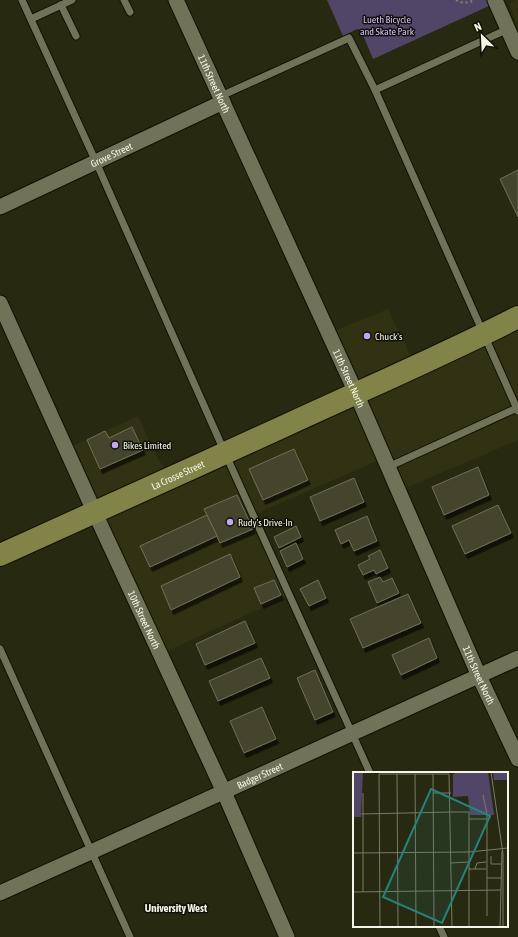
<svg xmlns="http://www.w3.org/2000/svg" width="518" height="937" font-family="'Asap Condensed',sans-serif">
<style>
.built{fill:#313213}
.green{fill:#514668}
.building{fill:#44452d;stroke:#6e7056;filter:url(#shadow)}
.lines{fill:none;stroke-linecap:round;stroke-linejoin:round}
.lane-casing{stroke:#110;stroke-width:9}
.street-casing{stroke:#110;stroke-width:17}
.primary-casing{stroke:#110;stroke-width:24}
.path{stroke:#7b7c67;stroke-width:2.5;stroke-dasharray:2 3;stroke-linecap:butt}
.lane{stroke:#717359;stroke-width:7}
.street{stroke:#717359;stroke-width:15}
.primary{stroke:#818349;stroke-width:22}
.poi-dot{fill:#c0a8f3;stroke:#101107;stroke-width:1.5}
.labels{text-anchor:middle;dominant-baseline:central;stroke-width:3;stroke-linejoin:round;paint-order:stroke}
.park-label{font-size:10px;fill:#d0bcfd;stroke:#101107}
.street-label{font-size:10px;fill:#f5f6e7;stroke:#101107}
.poi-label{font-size:10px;fill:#f5f6e7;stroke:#101107;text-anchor:start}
.neighbourhood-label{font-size:11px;font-weight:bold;fill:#f5f6e7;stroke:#101107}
.inset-road{fill:none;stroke:#7a7b67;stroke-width:1}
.view{fill:#26837a;fill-opacity:0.15;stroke:#26837a;stroke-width:2}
.inset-edge{fill:none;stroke:#f5f6e7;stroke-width:2}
</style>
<defs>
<filter id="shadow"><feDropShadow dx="2.5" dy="4.5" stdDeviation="0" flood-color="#0009"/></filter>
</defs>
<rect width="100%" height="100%" fill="#282911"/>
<g class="built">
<path d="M515,0H518V28L509,3Z"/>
<path d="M388,309L416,366L518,317V440L399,491L384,458L253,515L289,596L160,654L66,449L138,416L159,461L174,476L356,393L329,333Z"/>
</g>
<path class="green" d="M327,0H502L373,59L361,30L357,29L343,36Z"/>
<g class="building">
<path d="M518,170V217L500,179Z"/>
<path d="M132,427L143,450L100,469L87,440L105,431L109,438Z"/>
<path d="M294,449L308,480L263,500L249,469Z"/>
<path d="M478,467L489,495L444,515L432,487Z"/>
<path d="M354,478L364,502L320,521L310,497Z"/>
<path d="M237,495L253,529L220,543L204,509Z"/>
<path d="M498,505L511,533L465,554L452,526Z"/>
<path d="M207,515L217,536L150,567L140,546Z"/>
<path d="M367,516L377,541L354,551L349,540L341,544L335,530Z"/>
<path d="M296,526L301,537L279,548L274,537Z"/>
<path d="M296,543L303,559L287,567L280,551Z"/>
<path d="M380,550L388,568L376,574L374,570L363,575L358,565L370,559L368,556Z"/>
<path d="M230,554L240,577L171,610L161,586Z"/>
<path d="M380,577L383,582L392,578L399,593L377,603L368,582Z"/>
<path d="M274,580L281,595L261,604L254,588Z"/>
<path d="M318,580L326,598L309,606L300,589Z"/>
<path d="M408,594L421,623L363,648L350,619Z"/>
<path d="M245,621L255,643L205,665L196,644Z"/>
<path d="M429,638L437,658L401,675L392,655Z"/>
<path d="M261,658L270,678L218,701L209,681Z"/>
<path d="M315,670L333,712L315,720L297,678Z"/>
<path d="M262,707L276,739L244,753L230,721Z"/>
</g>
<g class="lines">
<g class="lane-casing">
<g id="lane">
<path d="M22,0L96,162L225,453L370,773"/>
<path d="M124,0L130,12"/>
<path d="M61,5L76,36"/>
<path d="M31,19L72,0"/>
<path d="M375,90L508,29"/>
<path d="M221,96L349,38L375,90L518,411"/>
<path d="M388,467L517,408"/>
<path d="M0,649L130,937"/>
<path d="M439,926L444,937"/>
</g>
</g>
<g class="street-casing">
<g id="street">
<path id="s1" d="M176,0L356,393L479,676L518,759"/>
<path d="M495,0L518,52"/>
<path id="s2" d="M0,207L223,102"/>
<path id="s3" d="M0,303L95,513L224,792L287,937"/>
<path id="s4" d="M0,893L91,852L518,658"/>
</g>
</g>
<g class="primary-casing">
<g id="primary">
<path id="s5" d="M0,555C97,512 194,467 291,423C367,388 444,355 518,317"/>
</g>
</g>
<path class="path" d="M456,0C463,4 468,3 475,0"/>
<use href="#lane" class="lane"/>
<use href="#street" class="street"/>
<use href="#primary" class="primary"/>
</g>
<g class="poi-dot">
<circle cx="367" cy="336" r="4"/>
<circle cx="115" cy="445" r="4"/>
<circle cx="230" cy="522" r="4"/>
</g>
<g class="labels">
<g class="park-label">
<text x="387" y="19">Lueth Bicycle<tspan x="387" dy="12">and Skate Park</tspan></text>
</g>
<g class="street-label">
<text stroke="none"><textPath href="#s1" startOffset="92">11th Street North</textPath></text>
<text stroke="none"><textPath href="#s2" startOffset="123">Grove Street</textPath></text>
<text stroke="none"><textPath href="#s1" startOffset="416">11th Street North</textPath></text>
<text stroke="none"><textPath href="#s5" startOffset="195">La Crosse Street</textPath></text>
<text stroke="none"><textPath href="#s3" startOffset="348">10th Street North</textPath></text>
<text stroke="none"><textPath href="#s1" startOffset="740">11th Street North</textPath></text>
<text stroke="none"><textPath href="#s4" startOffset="285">Badger Street</textPath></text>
</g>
<g class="poi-label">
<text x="375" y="336">Chuck's</text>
<text x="123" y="445">Bikes Limited</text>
<text x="238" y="522">Rudy's Drive-In</text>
</g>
<g class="neighbourhood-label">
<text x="176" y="908">University West</text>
</g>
</g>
<g transform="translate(353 772)">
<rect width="155" height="155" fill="#282911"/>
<path d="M0,0H10L8,45H0ZM102,0H135L141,43H117L115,24L100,25V3ZM140,0H155V8H141Z" fill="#514668"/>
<path class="inset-road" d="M138,0L150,82V155M44,2L45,155M62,2L63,155M80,2L81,155M10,21V120M80,21H98M130,23L134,42V144M98,40H116V155M8,42L98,40M116,47H134M0,81L116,80L155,76M138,84V92H148M98,91L116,90M116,97H133M122,97L124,91L133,90M134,106H148M0,120L148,118M27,155L26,2H96L99,155M147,155L149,79"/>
<path class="view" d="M78,17L137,44L89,151L30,125Z"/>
<rect width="155" height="155" class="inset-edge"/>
</g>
<g transform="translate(482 36) rotate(336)" stroke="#101107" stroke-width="3" paint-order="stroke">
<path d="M0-3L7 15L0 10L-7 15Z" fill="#f5f6e7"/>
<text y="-6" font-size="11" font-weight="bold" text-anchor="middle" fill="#f5f6e7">N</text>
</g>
</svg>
